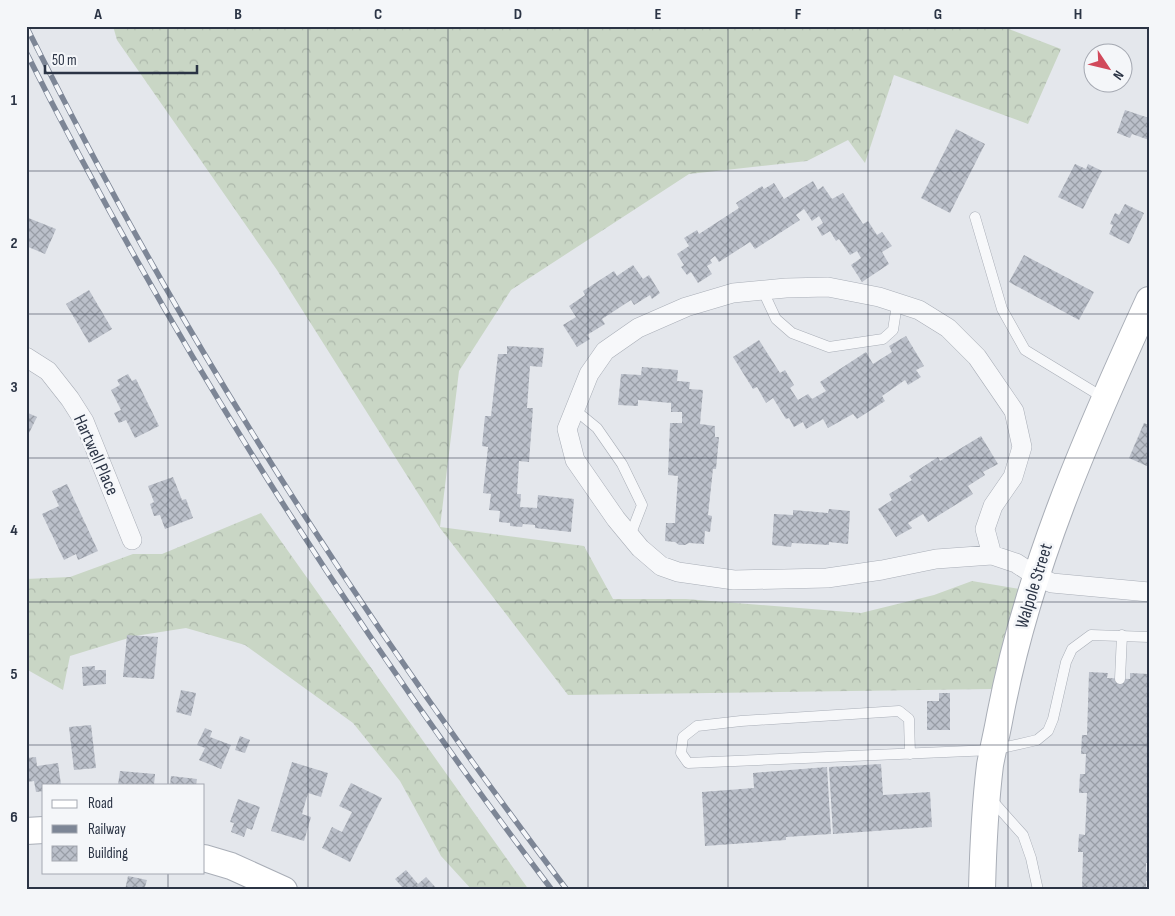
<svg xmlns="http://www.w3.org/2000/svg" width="1175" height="916" font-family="'Sofia Sans Condensed',sans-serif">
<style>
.forest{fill:url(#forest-crowns)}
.building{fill:url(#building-cross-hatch)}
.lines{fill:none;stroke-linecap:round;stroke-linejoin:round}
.lane-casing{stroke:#a9aeb7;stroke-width:11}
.street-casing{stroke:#a9aeb7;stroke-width:20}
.secondary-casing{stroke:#a9aeb7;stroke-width:28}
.lane{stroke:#f7f8fa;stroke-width:10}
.street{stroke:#f7f8fa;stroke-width:19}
.secondary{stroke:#fff;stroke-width:26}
.rail-casing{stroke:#7d8696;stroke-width:5.5}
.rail{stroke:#f4f6f9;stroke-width:4;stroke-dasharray:11;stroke-linecap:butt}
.grid{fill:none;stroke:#2b3445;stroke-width:1;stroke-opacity:0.55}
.labels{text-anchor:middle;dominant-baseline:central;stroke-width:5;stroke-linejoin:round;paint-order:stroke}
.street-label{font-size:18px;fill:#2b3445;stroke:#f4f6f9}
.neatline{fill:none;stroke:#2b3445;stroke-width:2}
.grid-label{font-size:16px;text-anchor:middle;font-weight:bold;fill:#2b3445}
</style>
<defs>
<pattern id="forest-crowns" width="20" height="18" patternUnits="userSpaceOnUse" patternTransform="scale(1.25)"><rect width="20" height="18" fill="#c9d6c5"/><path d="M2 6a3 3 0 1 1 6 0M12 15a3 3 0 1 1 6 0" fill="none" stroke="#adb8ab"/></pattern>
<pattern id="building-cross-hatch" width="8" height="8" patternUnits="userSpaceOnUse" patternTransform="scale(1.25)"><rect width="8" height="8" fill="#bbc0ca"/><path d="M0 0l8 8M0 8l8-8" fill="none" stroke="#989da6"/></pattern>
</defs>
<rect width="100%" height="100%" fill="#e4e7ec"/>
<g class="forest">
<path d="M113,26H1001L1061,49L1028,124L894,75L865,163L848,140L807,161L689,174L511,290L459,371L440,527L584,546L613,599H686L861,613L934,595L972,581L1019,589L994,689L568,695L440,528L277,270L117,40Z"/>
<path d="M261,513L529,890H472L441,856L400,781L353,723L245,645L186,628L135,636L70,656L63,690L26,669V579L70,577L133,554H162Z"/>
</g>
<g class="building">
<path d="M1125,110L1149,118V140L1132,134L1130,138L1117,133Z"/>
<path d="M956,129L985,144L950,213L921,198Z"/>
<path d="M1075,164L1086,169L1088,164L1102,171L1083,209L1058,197Z"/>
<path d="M813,181L818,190L823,186L832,199L843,193L863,224L868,221L877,235L882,232L892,246L882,252L889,264L862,282L851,265L861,258L857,251L850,255L839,239L836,241L830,231L822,236L817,227L823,223L819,216L812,221L804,209L796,215L800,220L755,249L750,242L719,262L715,256L710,260L712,263L707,266L712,274L698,283L691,272L687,275L681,267L684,265L677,254L689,246L684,238L697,230L699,234L739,208L736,203L762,186L764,189L774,183L784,199Z"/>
<path d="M1125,204L1144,213L1129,244L1109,234L1113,225L1110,224L1115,213L1119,215Z"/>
<path d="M26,217L56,229L45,254L26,246Z"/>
<path d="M1024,255L1094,292L1079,320L1009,282Z"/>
<path d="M633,265L643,279L649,275L660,293L652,299L650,295L634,305L631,300L602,319L605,324L587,335L590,339L577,347L563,325L576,317L569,306L585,295L583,291L614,271L617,276Z"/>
<path d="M89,290L112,329L89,343L66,304Z"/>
<path d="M906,336L924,366L916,370L921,377L908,385L905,380L882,396L885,401L857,419L853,414L828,428L823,419L806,429L803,422L794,427L789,418L786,419L773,398L766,403L757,387L753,389L733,357L759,340L780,373L785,370L794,385L790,388L798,400L808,394L812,399L826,391L820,382L866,352L873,364L892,352L889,346Z"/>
<path d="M507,346L544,348L542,367L530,366L527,408H533L529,462L519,461L517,494H521L520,507L537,508L538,495L574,499L571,532L535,528V525L523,524L522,527L510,526V523L499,522L500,511L489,510L491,494L483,493L488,447L482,446L485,416H491L498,354H507Z"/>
<path d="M642,367L678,370L677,381L690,382L689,389L703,390L700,424L715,426V437H719L716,469H713L708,515L712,516L710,532L705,531L704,544L689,543L685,545H679L675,542L665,541L666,523H675L678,476L668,475L670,423H682V412H671V403L638,400V406L618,405L621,374L641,375Z"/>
<path d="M128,374L132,381L136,379L159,426L135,438L126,420L119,423L114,413L121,410L111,390L120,385L117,380Z"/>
<path d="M26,412L37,417L26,439Z"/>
<path d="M1144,423L1149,425V467L1129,458Z"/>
<path d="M981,436L998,464L983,472L985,475L968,486L973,494L928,522L923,514L908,523L912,528L896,537L878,509L892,500L889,494L912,480L909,476L938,457L940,461Z"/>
<path d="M173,477L182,500L186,499L193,518L165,529L160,515L154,516L150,504L154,502L148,486Z"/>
<path d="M67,484L98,551L78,560L76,554L64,560L42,514L59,506L52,491Z"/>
<path d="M829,509L850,511L848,544L829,542V545L792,543L791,547L772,545L774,514L793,515V510L828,513Z"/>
<path d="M127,635L158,637L154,679L123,677Z"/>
<path d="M95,666V670H106V684L83,686L82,667Z"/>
<path d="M1089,672L1108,673L1107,678L1130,679V673L1149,674V784H1147V805H1149L1147,843H1149V863H1146V872H1149V881H1146V890H1082L1083,852H1078L1079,834L1085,835L1087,793H1079L1080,774H1085L1086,754H1081L1082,735H1087Z"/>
<path d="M181,690L196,693L191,716L176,712Z"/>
<path d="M939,693H950V730H927V701H939Z"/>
<path d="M91,725L96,768L74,770L69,727Z"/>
<path d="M205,728L212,731L210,737L231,745L221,769L199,760L205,748L197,745Z"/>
<path d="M240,736L250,740L245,753L235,750Z"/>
<path d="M36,757L37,766L58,763L61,785H44V791L36,792L34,781L27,782L26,773V758Z"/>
<path d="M292,762L328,773L321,797L308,793L302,814L311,817L304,841L271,831Z"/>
<path d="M881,764L883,795L930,792L932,827L833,834L829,767Z"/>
<path d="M827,767L831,834L786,837V840L705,846L702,792L754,788L753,773Z"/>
<path d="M120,771L155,774L154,785H118Z"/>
<path d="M171,776L197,779L196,785H170Z"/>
<path d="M351,783L382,798L350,862L322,848L332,827L342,832L352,812L339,806Z"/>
<path d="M238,799L260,807L252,830L247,828L244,837L231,832L234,823L230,822Z"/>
<path d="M406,870L418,884L426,877L438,890H398L402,887L395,879Z"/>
<path d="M128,876L147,880L144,890H125Z"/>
</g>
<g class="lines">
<g class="lane-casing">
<g id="lane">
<path d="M975,217L1002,309L1025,350L1104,398"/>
<path d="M763,291L776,319L792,333L829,347L883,339L893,330L897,304"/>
<path d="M575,410L597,428L622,464L642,505L630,536"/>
<path d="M1120,679L1122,635"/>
<path d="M910,754L909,719L899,711L741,721L697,726L683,737L681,753L688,763L969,751L993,750L1037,740L1048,731L1053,719L1066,662L1072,649L1091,635L1149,637"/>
<path d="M990,798L1023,835L1031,858L1038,890"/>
</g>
</g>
<g class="street-casing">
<g id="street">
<path d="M26,357L48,371L70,399L84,421L132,540"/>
<path d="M992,555L985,529L993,506L1013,477L1022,447L1014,411L977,357L948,328L919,310L879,297L828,287L786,288L733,293L686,307L638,328L605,351L589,374L567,429L575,460L616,519L640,548L661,566L678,572L734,580L827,578L882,570L936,559L992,555L1016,563L1036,576L1052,583L1149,592"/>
</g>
</g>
<g class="secondary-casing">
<g id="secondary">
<path d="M26,831L44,830"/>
<path d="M204,858L231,866L284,890"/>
<path d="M982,890C983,848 985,806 990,765C993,749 997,733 1000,716C1028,569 1087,435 1149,300"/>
</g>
</g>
<use href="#lane" class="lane"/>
<use href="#street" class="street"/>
<use href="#secondary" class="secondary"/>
<g class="rail-casing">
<g id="rail">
<path d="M26,26C82,138 141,248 205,355C315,540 437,718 567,890"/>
<path d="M26,52C174,347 353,627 552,890"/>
</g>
</g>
<use href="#rail" class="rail"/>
</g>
<path class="grid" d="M168,26V785M308,26V890M448,26V890M588,26V890M728,26V890M868,26V890M1008,26V890M26,171H1149M26,314H1149M26,458H1149M26,602H1149M26,745H1149M168,872V890"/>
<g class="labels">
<g class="street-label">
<text transform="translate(96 455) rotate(66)">Hartwell Place</text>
<text transform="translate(1034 586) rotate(-73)">Walpole Street</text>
</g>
</g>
<rect width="1175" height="916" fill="none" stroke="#f4f6f9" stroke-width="55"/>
<rect x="42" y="784" width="162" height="90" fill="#f4f6f9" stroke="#a4a8b1"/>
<rect x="52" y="800" width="25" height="8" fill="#ffffff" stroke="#a4a8b1"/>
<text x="88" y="808" font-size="15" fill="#2b3445">Road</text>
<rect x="52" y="825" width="25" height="8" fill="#7d8696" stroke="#a4a8b1"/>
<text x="88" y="834" font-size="15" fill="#2b3445">Railway</text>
<rect x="52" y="846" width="25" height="15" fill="url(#building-cross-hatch)" stroke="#a4a8b1"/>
<text x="88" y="858" font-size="15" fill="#2b3445">Building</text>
<g transform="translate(1108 68) rotate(125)"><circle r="24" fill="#f4f6f9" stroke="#a4a8b1"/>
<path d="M0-4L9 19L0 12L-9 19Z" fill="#d1495b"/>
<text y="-8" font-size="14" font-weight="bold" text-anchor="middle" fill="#2b3445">N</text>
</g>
<path d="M45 65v8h152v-8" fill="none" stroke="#2b3445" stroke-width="2.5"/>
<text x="52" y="65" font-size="15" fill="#2b3445" stroke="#f4f6f9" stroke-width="4" paint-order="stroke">50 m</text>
<rect x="28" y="28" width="1120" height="860" class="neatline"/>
<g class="grid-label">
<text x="98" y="19">A</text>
<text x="238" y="19">B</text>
<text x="378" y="19">C</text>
<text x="518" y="19">D</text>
<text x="658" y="19">E</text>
<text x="798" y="19">F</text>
<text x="938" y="19">G</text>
<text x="1078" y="19">H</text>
<text x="14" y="105">1</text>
<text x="14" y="248">2</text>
<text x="14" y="392">3</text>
<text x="14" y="535">4</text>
<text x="14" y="679">5</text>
<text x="14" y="822">6</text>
</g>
</svg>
